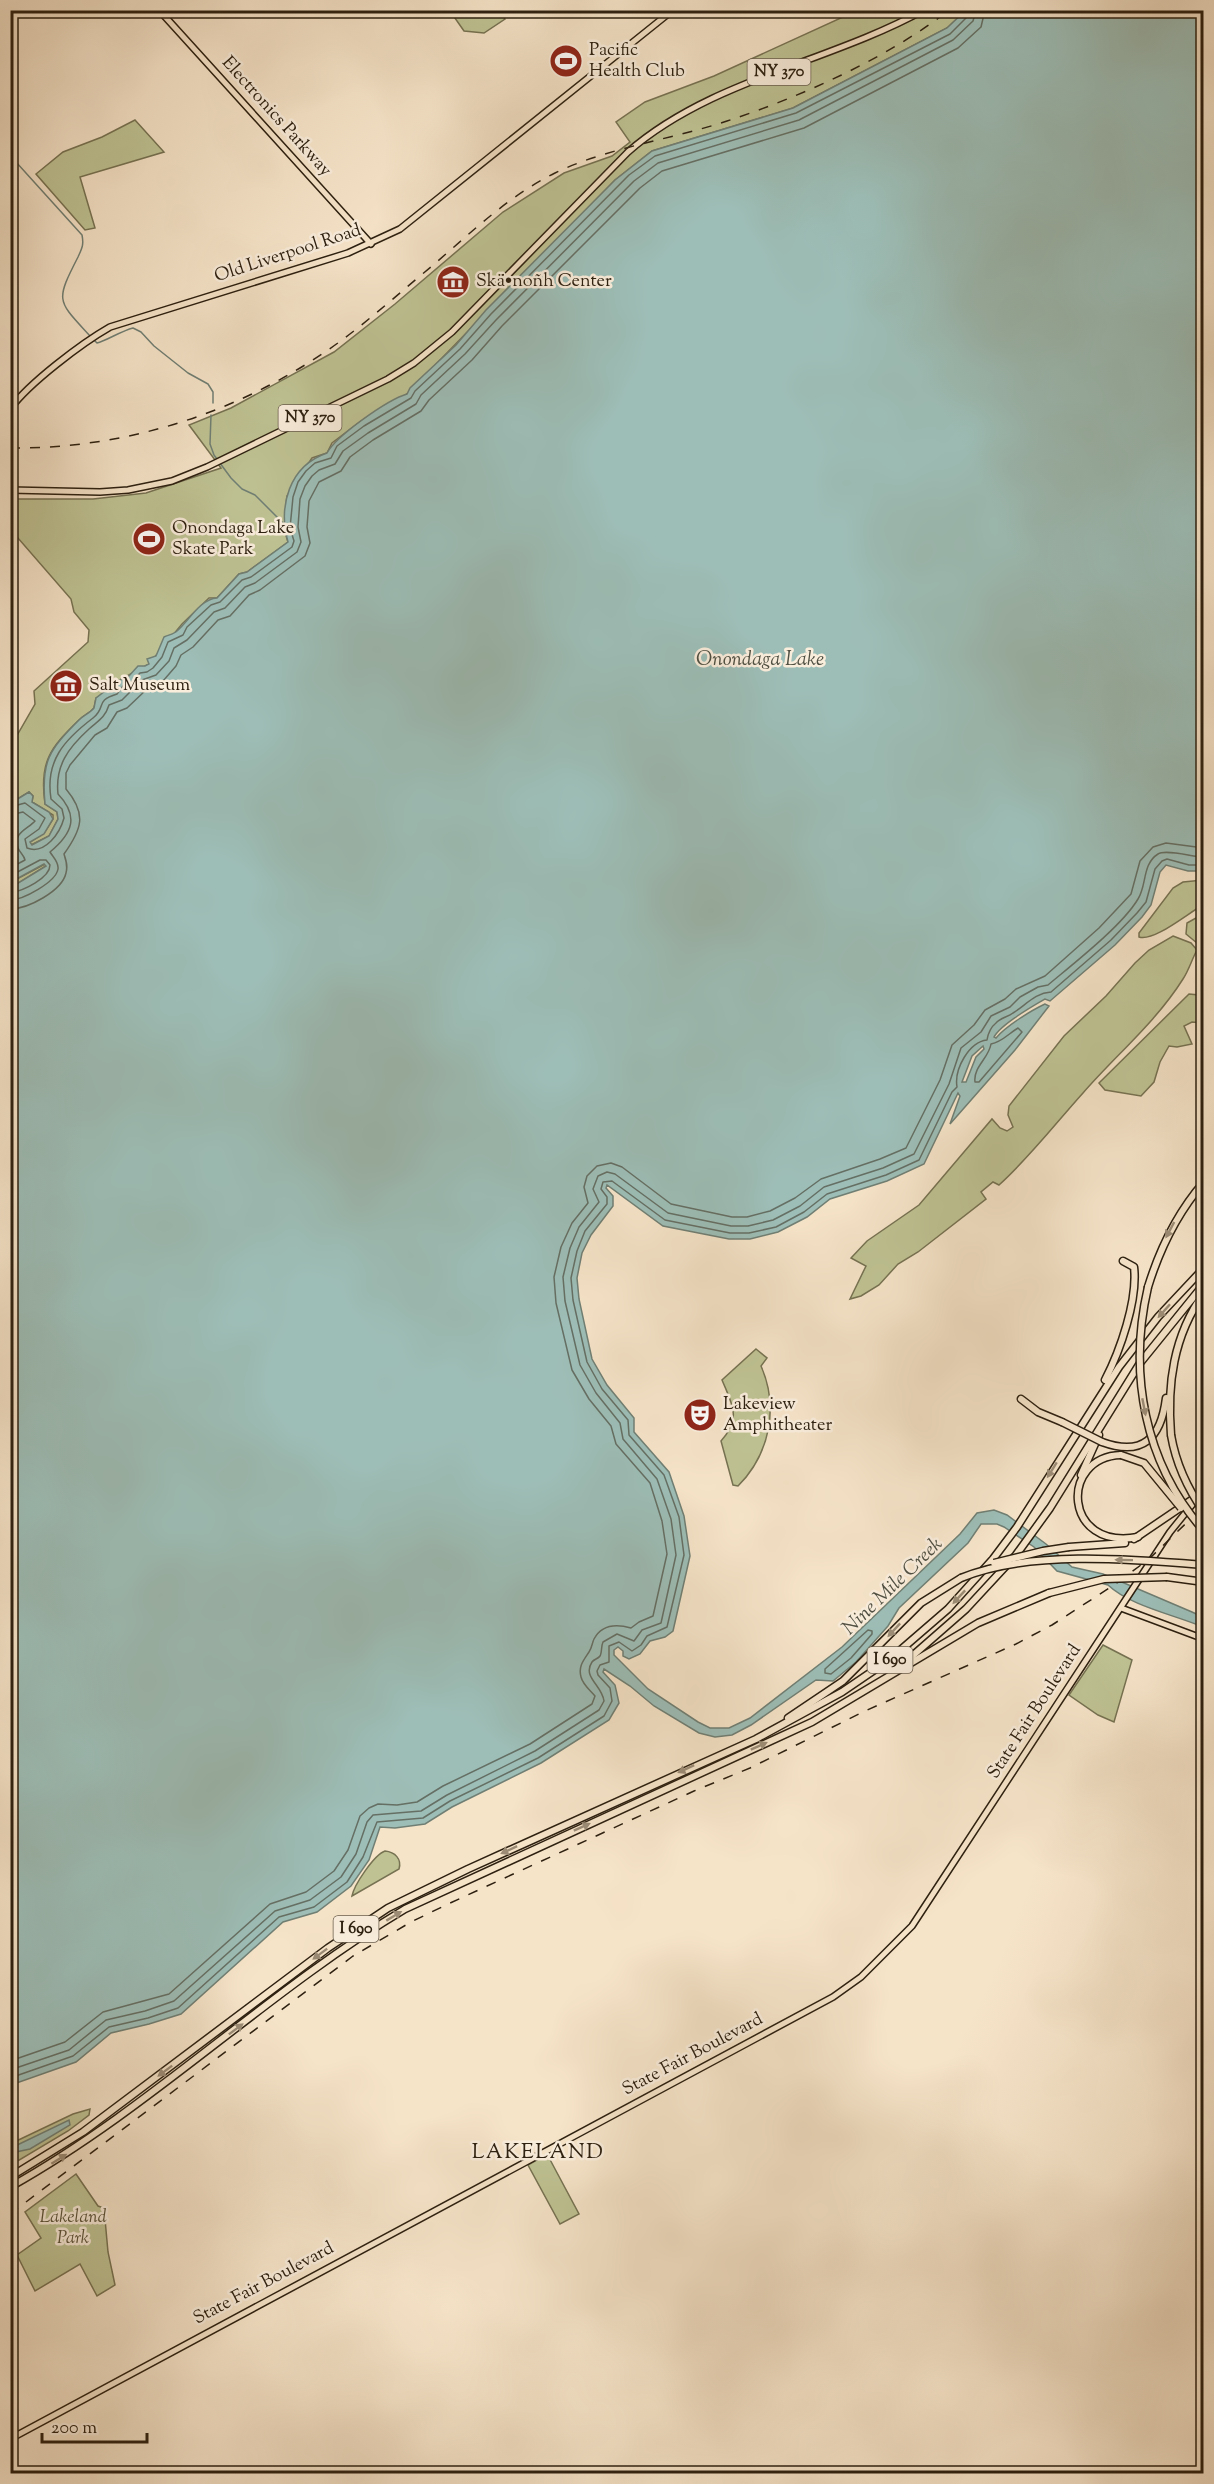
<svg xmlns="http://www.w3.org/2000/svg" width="1214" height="2484" font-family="'Sorts Mill Goudy',serif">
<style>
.green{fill:#bfc394;stroke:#767252;stroke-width:1.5}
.water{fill:#9dbeb7;stroke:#707f74;stroke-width:1.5;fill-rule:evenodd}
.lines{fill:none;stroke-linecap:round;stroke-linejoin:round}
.shore{stroke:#656f64;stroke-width:1.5}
.stream{stroke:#707f74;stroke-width:1.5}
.major-casing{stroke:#2d2010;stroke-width:8}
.highway-casing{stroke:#2d2010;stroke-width:9}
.major{stroke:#f6e4c9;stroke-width:5}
.highway{stroke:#f6e4c9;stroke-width:6}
.rail{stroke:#2d2010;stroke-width:1.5;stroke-dasharray:10 10;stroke-linecap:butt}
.highway-bridge-casing{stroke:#2d2010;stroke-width:9;stroke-linecap:butt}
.highway-bridge{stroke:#f6e4c9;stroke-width:6}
.oneway{fill:#9c8c76}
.labels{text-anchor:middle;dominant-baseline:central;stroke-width:5;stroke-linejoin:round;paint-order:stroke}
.shield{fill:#f9eddc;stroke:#6a5e4d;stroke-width:1.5}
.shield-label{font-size:16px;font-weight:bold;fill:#2d2010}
.poi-label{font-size:18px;fill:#2d2010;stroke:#f9eddc;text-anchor:start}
.street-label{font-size:18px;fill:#2d2010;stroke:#f9eddc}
.park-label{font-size:18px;font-style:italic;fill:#595138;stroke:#f9eddc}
.water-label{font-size:20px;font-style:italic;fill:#4f4f42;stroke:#f9eddc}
.quarter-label{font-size:21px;letter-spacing:1.5px;fill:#2d2010;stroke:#f9eddc}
</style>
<rect width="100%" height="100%" fill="#f6e4c9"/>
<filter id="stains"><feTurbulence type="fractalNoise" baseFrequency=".00333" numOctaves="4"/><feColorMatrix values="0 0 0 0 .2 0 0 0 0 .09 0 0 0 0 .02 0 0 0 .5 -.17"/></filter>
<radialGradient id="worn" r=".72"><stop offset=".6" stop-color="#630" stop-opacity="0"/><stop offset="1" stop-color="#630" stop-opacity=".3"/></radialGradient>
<g class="green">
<path d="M450,11H500L505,19L484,33L464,31Z"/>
<path d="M856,11H965L947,28L793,108L652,151L615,180L407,394L361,421L332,443L327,453L312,458L287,496L284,529L288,542L247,572L239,574L217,598H209L182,624L149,664L116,682L114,690L96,698L94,708C90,713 84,715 79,720C50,748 39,762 45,804L57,812L58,819L49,836L31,845L30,842L44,833L53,819V815L32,802L33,796L29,792L11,803V746L35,704L34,691L88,642L89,630L74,612L71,599L11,530V499H93L146,493L221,468L189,425L231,408L334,352L395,304L503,212L564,173L612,156L630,142L616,122L645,102L714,76Z"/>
<path d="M135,120L164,152L80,177L95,228L85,230L36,174L63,152L102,137Z"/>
<path d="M45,864L46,866L11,888V882Z"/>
<path d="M1203,880V905C1188,913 1154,942 1139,937V933L1173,888L1183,882Z"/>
<path d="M1203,914V948L1186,934L1187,923Z"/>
<path d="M1173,936L1191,943L1197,950C1192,959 1189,970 1183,979C1156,1022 1116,1055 1083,1093C1055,1124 1030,1157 999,1185L993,1182L981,1192L986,1199L918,1252L898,1264L879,1285L861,1296L850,1299L866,1266L851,1258L867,1241L919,1205L992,1119L1000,1128L1007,1131L1013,1127L1008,1115L1009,1106L1064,1036L1106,996L1135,963L1149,950Z"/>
<path d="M1189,994L1199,995L1203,1003V1023L1192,1022L1184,1026L1192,1044L1177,1047L1169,1046L1160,1062L1154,1082L1141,1096L1105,1090L1099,1083Z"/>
<path d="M756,1349L767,1358L761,1366C779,1407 770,1454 738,1486L733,1485L721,1441C742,1418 732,1404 722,1380Z"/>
<path d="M1103,1645L1132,1660L1114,1722L1098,1715L1069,1695Z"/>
<path d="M385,1851C395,1852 402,1859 399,1869L352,1896C354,1885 374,1855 385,1851Z"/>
<path d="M90,2109L89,2115L68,2131L11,2165L10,2144L73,2114Z"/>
<path d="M547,2154L579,2214L560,2224L528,2165Z"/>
<path d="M76,2174L98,2206L104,2208L108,2252L115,2285L97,2296L80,2264L35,2291L17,2255L41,2238L25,2212Z"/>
</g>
<g class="water">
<path d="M965,11H1203V871H1188L1166,865L1160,872L1151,905L1142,917L1115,945L1050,1001L1045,999C1031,1007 1001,1024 994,1037L996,1038C1006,1026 1032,1010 1045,1004L1049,1006L1015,1050L950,1124L960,1096L958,1093L924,1164L887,1181L830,1199L807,1217L778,1232L750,1239H729L663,1226L607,1185L606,1188L613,1196V1206L591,1235L582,1253L577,1278L579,1299L592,1359L607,1385L634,1418V1432L669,1472L684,1516L690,1556L673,1631L665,1637L650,1641L640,1654L629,1659L623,1656V1651L618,1647L614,1650V1655L648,1689L698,1722L710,1728H729L750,1718L842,1647L960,1534L977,1513L994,1510L1007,1515L1046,1544L1072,1567L1103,1574L1192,1612L1203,1617V1627C1175,1615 1130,1606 1108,1585L1057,1571L1034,1547L1004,1527L997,1524H981L968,1543L899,1608L888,1626L856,1662L833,1681L816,1680L751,1725L732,1735L715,1737L699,1733L654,1706L630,1686L604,1669L603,1672L615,1685L619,1703L609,1720L541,1763L452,1807L425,1824L395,1828L380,1827L369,1860L351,1886L317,1912L283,1922L181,2014L149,2024L111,2033L76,2062L11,2085L10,888L46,866L44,864L11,882V803L29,792L33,796L32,802L49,812L53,819L44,834L30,842L32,845L49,836L58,819L57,812L45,804C41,761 49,750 79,720C84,715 90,713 94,708L96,698L109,688L114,689L116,682L129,676L138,666H145L149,664L147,659L156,656L164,637C168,635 174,634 177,631C189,621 200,599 217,598L239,574L247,572L288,542C278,506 289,466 327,453C336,436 387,400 407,394L410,388L456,345L486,310L615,180L652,151L793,108L947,28ZM983,1046L984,1049L976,1057L966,1082H962L972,1056Z"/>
<path d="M69,2120L70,2125L30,2149L11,2153V2148Z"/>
</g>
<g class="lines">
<g class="shore">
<path d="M10,807L25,803L45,818L39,829L25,839L27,848C45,855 60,833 64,818L62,809L51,799C45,761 64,740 93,718C107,707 94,701 117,694L123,686L133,681L140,673L147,672L153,668L162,657L168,642L183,635L187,627L211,605L220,602L242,580L251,577L292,547L294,541L290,528L293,497L298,482L306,471L315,463L331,458L337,446L364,426L411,398L415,391L460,349L491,314L629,175L655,156L796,113L950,34L967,17L969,10"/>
<path d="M10,815L23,812L35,821C28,829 12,833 18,848C20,853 24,855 25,860L10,868"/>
<path d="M10,876L40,860H46L50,865C50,878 23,891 10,893"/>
<path d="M10,900C23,900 56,882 58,869C59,862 53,857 50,852C73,833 79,816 58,794C55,766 68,748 89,729C98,721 105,718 109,705L122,700L142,680L156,675L169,661L174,648L187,640L214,612L225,608L245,587L255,583L297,552L301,542L298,527L300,499L305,486L312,476L319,470L335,464L343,451L368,433L416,404L421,395L465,354L496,320L634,181L658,163L799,120L953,40L973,21L976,10"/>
<path d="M10,909C28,909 62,891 66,873C68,866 66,860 64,854C82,829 87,814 66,789V773L70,765L95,735L107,728L117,712L127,708L147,689L163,681L176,666L181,655L193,647L218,620L230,616L249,595L260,590L305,556L310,543L307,527L309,501L319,482L341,471L350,457L373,440L421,411L429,400L472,360L502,326L640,188L662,171L804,128L958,48L981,27L985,10"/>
<path d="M1018,1028L1022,1032L979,1082H975C973,1067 989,1058 991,1044C1002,1042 1008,1034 1018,1028Z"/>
<path d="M868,1630L872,1631V1634L851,1658L831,1674L825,1673V1669Z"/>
<path d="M10,2061L65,2042L103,2012L169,1994L270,1904L306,1892L334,1871L348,1850L360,1816L369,1808L378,1804L397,1805L417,1802L443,1786L530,1744L592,1704L595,1696C590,1690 583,1685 581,1677C578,1666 584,1660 589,1652C592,1648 592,1643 594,1639C602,1624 617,1624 631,1628L639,1622L653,1616L667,1554L662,1521L650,1483L616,1444L611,1426L589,1399L572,1370L556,1303L554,1277L561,1247L572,1223L588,1203L584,1187L587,1176L597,1166L611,1163L622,1167L671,1204L732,1217H747L770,1211L795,1198L821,1179L880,1159L906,1148L940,1080L952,1045L974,1025L985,1010L1005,999L1016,989L1045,976L1099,928L1131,894L1140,861L1153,847L1166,843L1204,848"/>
<path d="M10,2070L69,2050L106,2020L145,2011L174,2001L275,1911L310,1900L341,1877L356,1854L367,1822L373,1815L421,1811L447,1795L535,1751L599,1710L604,1701C602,1685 582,1677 592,1662C594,1659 598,1659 600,1656C602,1653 601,1646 603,1642L617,1634L634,1641L642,1630L661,1623L676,1555L671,1519L657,1479L623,1439L620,1423L596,1393L580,1365L565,1301L563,1277L570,1248L579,1227L599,1202L593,1189L598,1176L607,1172L615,1174L668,1213L731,1226H748L773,1220L800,1206L824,1187L883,1168L914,1154L949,1084L961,1048L981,1032L991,1016L1010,1007L1020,997L1038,987L1048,985C1073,964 1122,926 1138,899C1147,885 1142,864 1158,854C1166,849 1193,857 1204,857"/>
<path d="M10,2078L73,2056L109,2027L148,2018L178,2008L279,1917L314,1907L347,1882L363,1857L377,1822L423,1818L450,1801L538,1758L604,1716L612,1701L610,1688L598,1675L597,1671L600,1665L609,1662V1646L619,1642L632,1651L641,1645L647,1636L667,1627L684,1555L679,1517L664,1475L629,1435L628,1420L602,1389L587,1362L573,1300L571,1278L577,1251L585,1231L607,1204V1197L601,1189L603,1182L612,1181L665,1220L730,1233H749L776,1227L804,1212L827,1194L886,1175L919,1160L952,1092L957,1087C954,1069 969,1042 987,1040C988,1034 991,1027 996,1023C1000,1018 1008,1017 1013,1013C1026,1005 1035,993 1051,992L1111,940L1137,913L1146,902L1155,869L1162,861L1167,859L1189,865H1204"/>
</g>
<g class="stream">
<path d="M16,162L82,235C84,245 82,248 78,257C55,302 57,300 90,336"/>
<path d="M94,340L97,343C106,341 121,331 133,328L141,332L154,346L188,373L208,384L213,392V403"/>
<path d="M211,415L210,444L214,455L231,478L242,489L255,495L285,525"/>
</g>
<g class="major-casing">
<g id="major">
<path d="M159,10L371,244"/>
<path d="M10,409C29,383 82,343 110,327L348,253L400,229L673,10"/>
<path d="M10,490L100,492L128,490L172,481L207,467L388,379L414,363L452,332L628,152C710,80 830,62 924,10"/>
<path d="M1121,1608L1204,1639"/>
<path d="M10,2439L833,1997L861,1977L912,1926L1170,1532L1204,1490"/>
</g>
</g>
<g class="highway-casing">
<g id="highway">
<path d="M1148,1287C1160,1248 1177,1213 1204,1182"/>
<path d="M1105,1380C1120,1351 1138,1300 1134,1267L1123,1261"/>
<path d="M1021,1399L1038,1412L1062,1422"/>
<path d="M1171,1435C1167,1385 1173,1336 1204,1293"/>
<path d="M1102,1442C1143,1457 1161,1438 1166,1398"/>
<path d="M1121,1455C1059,1457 1063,1551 1138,1537"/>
<path d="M1081,1475L1099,1435"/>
<path d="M1134,1539L1196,1497"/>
<path d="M1069,1547L1125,1543"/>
<path d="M1167,1577L1204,1582"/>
<path d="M902,1665L966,1609L1016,1555L1050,1508L1140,1363L1204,1284"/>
<path d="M788,1718L843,1681L921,1603L961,1578"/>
<path d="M10,2177L83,2132L328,1948L388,1908L468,1869L756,1739L842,1692L889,1660L948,1609L993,1559L1017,1527L1119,1367L1158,1317L1204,1268"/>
<path d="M10,2187C151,2108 266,1992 405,1909L812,1722L978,1623L1049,1593"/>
</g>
</g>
<use href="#major" class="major"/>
<use href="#highway" class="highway"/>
<g class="rail">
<path d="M10,448C123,449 232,415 325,352C359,329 389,302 420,276C464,240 504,198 555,173C609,147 670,140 727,121C800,97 888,58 949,10"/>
<path d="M10,2214L353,1956L411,1922L448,1904L694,1791L750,1768L865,1711L1016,1644L1052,1625L1114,1585L1149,1559L1204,1506"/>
</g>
<g class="highway-bridge-casing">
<g id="highway-bridge">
<path d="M1148,1287C1128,1373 1144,1463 1204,1531"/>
<path d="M1062,1422L1102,1442"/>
<path d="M1171,1435C1176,1464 1187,1488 1204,1512"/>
<path d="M1121,1455L1144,1463L1181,1508"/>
<path d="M994,1563L1043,1551L1069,1547"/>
<path d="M961,1578C1028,1550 1131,1559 1204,1565"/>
<path d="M1049,1593L1104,1579L1167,1577"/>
</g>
</g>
<use href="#highway-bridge" class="highway-bridge"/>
</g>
<defs><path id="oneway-solid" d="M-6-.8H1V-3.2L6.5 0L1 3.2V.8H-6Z" transform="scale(1.5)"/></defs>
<g class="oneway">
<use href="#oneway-solid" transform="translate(1170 1230) rotate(118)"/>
<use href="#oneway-solid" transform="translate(1164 1311) rotate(132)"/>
<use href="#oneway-solid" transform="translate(1144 1407) rotate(79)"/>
<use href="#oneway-solid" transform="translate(1052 1470) rotate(122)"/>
<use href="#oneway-solid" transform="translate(1124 1560) rotate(-179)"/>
<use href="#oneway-solid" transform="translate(959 1597) rotate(133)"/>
<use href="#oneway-solid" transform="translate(894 1630) rotate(133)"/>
<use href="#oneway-solid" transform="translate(759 1746) rotate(-24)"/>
<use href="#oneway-solid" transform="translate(686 1769) rotate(155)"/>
<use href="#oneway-solid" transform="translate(582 1827) rotate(-24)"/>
<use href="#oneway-solid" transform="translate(509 1850) rotate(155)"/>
<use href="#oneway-solid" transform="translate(394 1916) rotate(-31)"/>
<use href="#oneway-solid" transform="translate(320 1954) rotate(143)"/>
<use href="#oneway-solid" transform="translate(236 2029) rotate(-37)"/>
<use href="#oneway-solid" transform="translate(165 2071) rotate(143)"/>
<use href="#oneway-solid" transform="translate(59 2159) rotate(-32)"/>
</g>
<defs>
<g id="stadium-disc" transform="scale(1.725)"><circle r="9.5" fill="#8f2418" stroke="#f9eddc"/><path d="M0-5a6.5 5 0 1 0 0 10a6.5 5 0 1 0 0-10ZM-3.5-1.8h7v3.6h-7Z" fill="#fff"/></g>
<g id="museum-disc" transform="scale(1.725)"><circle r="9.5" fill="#8f2418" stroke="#f9eddc"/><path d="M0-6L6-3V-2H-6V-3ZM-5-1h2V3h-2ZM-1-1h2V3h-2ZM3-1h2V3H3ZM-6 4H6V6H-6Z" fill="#fff"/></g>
<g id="theatre-disc" transform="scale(1.725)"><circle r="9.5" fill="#8f2418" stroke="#f9eddc"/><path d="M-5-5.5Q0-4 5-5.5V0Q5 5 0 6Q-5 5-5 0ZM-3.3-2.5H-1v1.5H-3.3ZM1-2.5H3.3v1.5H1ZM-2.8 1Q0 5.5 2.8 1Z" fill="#fff"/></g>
</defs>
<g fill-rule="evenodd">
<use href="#stadium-disc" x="566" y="61"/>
<use href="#museum-disc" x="453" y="282"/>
<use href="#stadium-disc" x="149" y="539"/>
<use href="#museum-disc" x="66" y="686"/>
<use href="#theatre-disc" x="700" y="1415"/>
</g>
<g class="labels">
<g class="shield">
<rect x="747.5" y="59" width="63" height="26" rx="4.5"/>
<rect x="278.5" y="405" width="63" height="26" rx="4.5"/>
<rect x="867.5" y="1647" width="45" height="26" rx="4.5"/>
<rect x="333.5" y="1916" width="45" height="26" rx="4.5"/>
</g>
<g class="shield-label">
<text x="779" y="72">NY 370</text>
<text x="310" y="418">NY 370</text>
<text x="890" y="1660">I 690</text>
<text x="356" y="1929">I 690</text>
</g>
<g class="poi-label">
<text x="589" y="51">Pacific<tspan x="589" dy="21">Health Club</tspan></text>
<text x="476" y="282">Skä•noñh Center</text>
<text x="172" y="529">Onondaga Lake<tspan x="172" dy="21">Skate Park</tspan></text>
<text x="89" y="686">Salt Museum</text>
<text x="723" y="1405">Lakeview<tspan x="723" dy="21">Amphitheater</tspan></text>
</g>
<g class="street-label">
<text transform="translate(276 117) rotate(48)">Electronics Parkway</text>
<text transform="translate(288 254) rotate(-18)">Old Liverpool Road</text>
<text transform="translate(1035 1712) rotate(-57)">State Fair Boulevard</text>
<text transform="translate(693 2055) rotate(-28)">State Fair Boulevard</text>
<text transform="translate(264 2284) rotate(-28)">State Fair Boulevard</text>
</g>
<g class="park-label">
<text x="73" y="2218">Lakeland<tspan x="73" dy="21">Park</tspan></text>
</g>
<g class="water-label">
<text x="760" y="660">Onondaga Lake</text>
<text transform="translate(893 1587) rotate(-44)">Nine Mile Creek</text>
</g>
<g class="quarter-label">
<text x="538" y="2153">LAKELAND</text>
</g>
</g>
<rect width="1214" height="2484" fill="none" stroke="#f6e4c9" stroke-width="36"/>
<rect x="12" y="12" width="1190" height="2460" fill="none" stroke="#2d2010" stroke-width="3"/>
<rect x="18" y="18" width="1178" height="2448" fill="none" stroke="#2d2010" stroke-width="1.5"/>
<path d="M42 2433v9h105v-9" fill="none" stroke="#2d2010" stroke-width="3"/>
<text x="51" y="2433" font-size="18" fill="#2d2010" stroke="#f9eddc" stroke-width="4.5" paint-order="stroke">200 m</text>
<rect width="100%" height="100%" filter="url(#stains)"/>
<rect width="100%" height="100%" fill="url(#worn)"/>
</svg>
